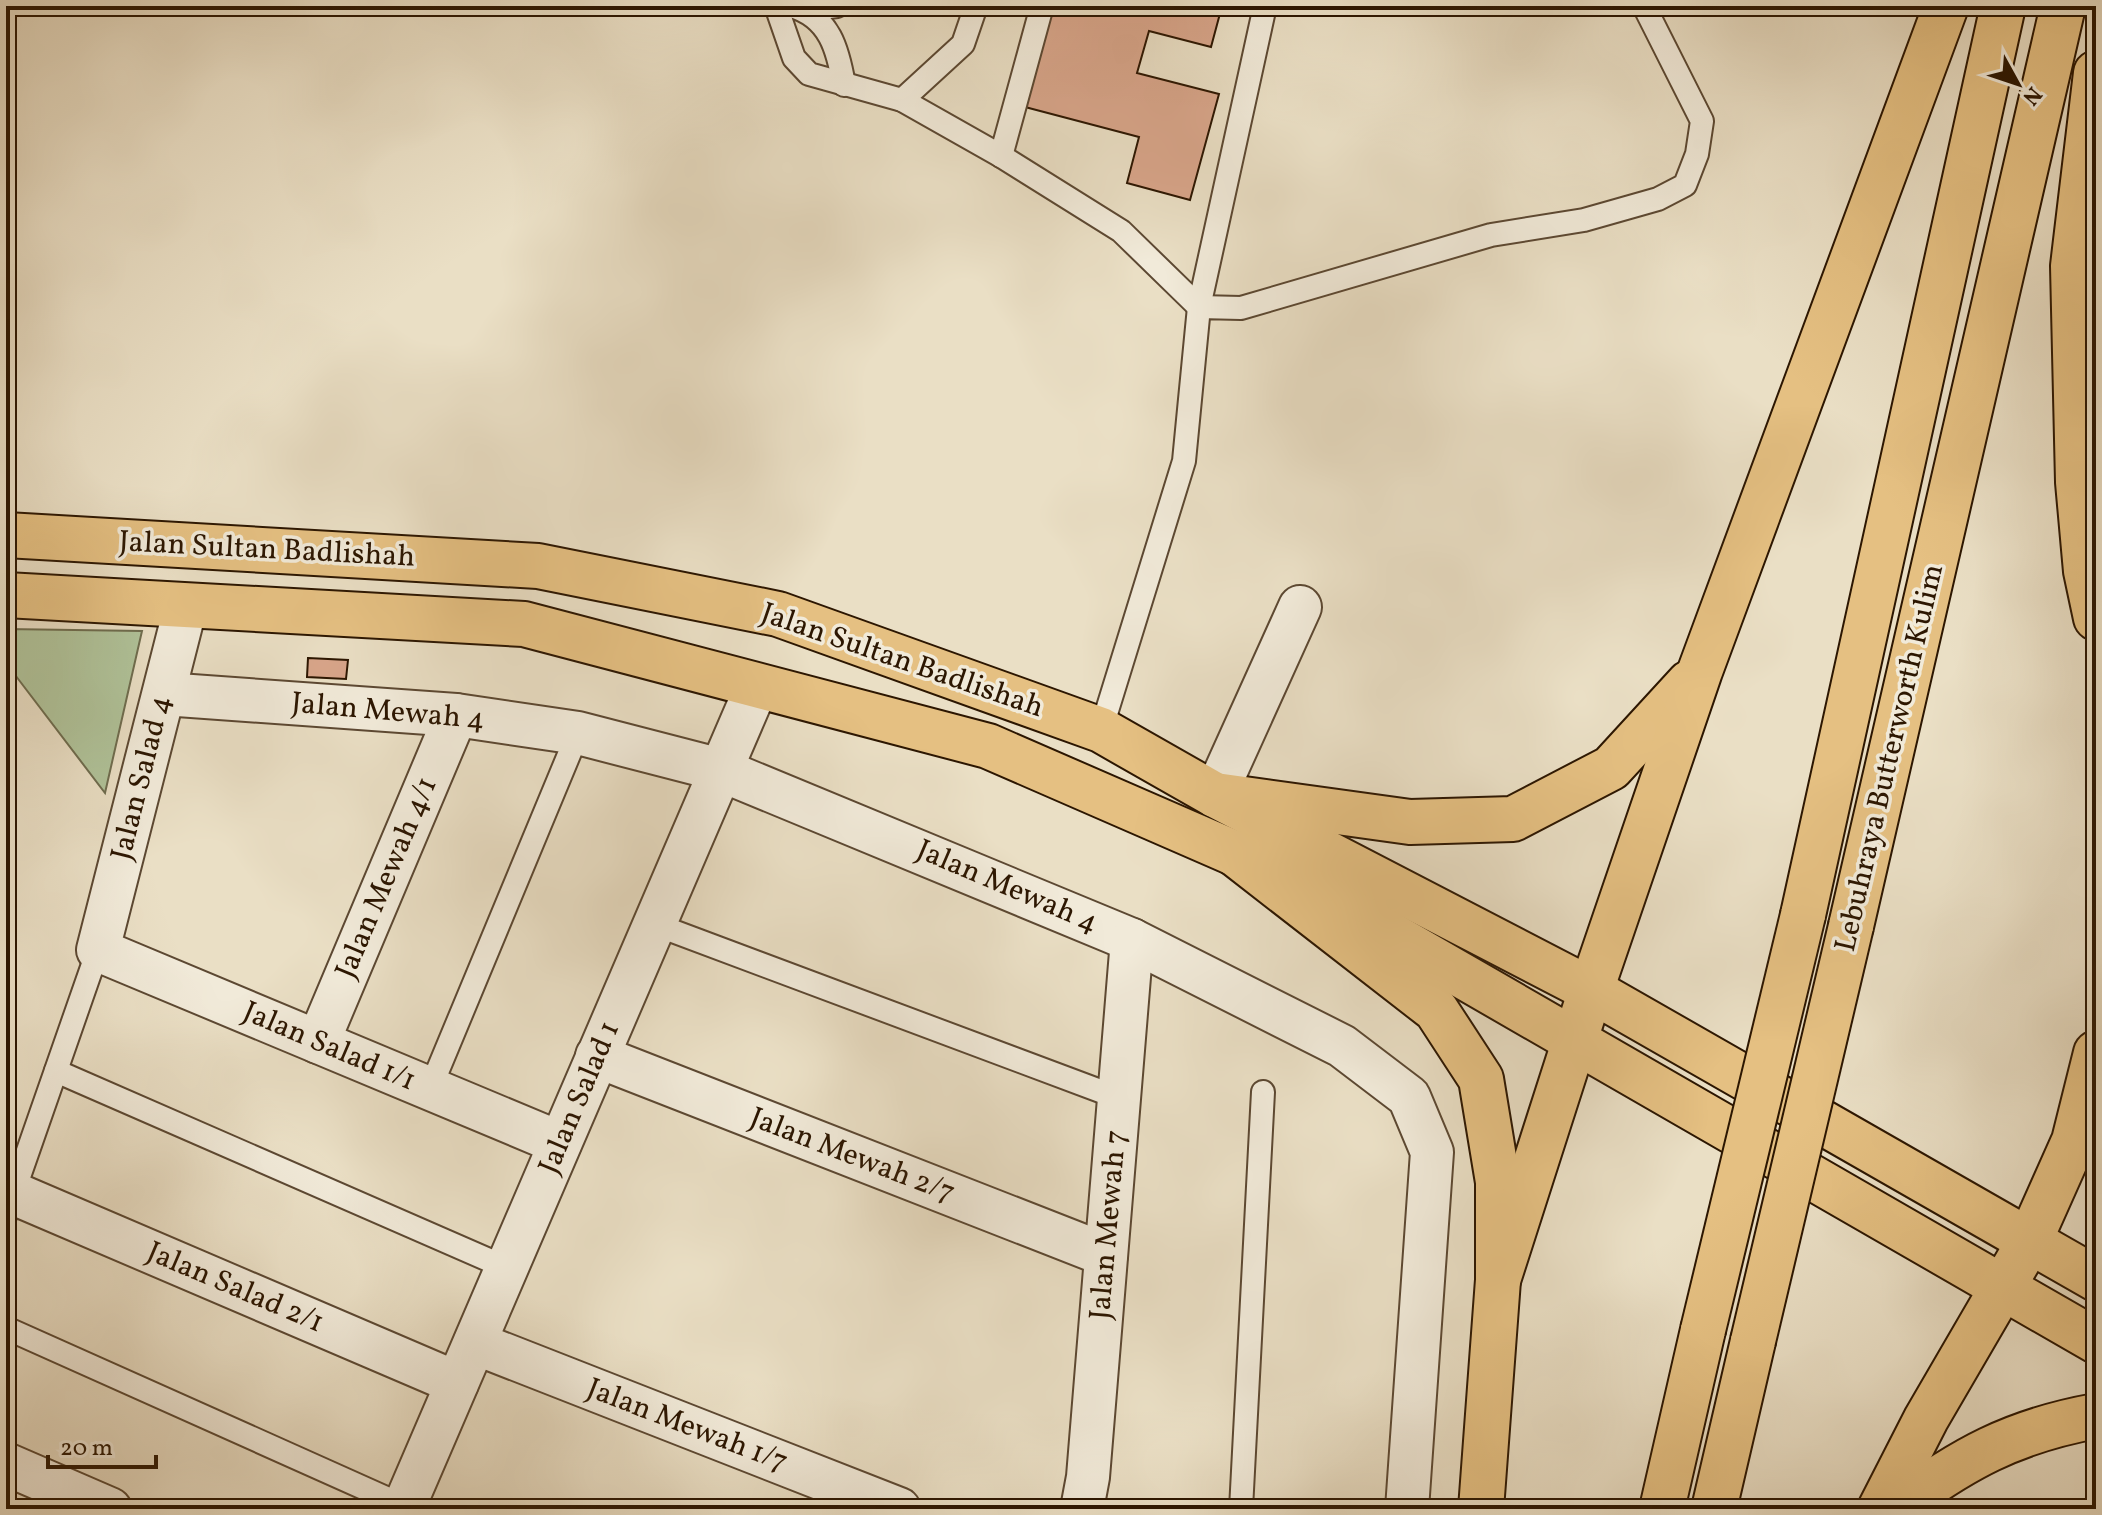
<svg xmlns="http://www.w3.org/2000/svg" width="2102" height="1515" font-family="Vollkorn,serif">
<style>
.green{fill:#b0c39a;stroke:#6e6c4e;stroke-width:2}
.building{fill:#d8a58a;stroke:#2c1601;stroke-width:2}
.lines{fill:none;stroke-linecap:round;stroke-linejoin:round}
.lane-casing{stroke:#5c4832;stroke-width:26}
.street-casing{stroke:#5c4832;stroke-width:46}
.primary-casing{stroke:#2c1601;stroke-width:48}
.highway-casing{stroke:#2c1601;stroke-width:48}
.lane{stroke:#f1ead9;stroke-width:22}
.street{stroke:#f1ead9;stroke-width:42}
.primary{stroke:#e5c082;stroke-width:44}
.highway{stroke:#e5c082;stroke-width:44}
.highway-bridge-casing{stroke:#2c1601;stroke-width:48;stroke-linecap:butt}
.highway-bridge{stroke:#e5c082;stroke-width:44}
.labels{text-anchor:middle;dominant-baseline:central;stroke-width:7;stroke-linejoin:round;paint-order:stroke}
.street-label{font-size:30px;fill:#2c1601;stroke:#f1ead9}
</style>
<rect width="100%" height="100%" fill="#eadfc5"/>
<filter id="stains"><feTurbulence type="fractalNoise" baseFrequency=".0025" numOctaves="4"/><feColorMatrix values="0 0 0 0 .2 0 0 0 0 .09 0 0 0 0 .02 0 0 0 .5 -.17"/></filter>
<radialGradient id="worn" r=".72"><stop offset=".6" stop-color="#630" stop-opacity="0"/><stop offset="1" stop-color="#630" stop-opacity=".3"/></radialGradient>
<path class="green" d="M6,629L142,631L105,793L6,663Z"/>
<g class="building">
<path d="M1052,6H1222L1211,47L1149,31L1137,73L1219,94L1190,200L1127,183L1139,137L1025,107Z"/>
<path d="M308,658L348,660L346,679L307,677Z"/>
</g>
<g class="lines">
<g class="lane-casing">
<g id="lane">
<path d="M776,6L794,58L809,74L902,100L1001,156L1121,231L1199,307"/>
<path d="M791,6C830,17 838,50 844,85"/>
<path d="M805,10L837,6"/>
<path d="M902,100L963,44L976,6"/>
<path d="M1001,156L1042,6"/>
<path d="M1199,307L1265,6"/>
<path d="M1101,730L1184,461L1199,307L1241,308L1491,235L1584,220L1658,199L1685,185L1697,154L1702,121L1644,6"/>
<path d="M654,924L1119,1098"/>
<path d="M56,1071L507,1268"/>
<path d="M430,1089L578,733"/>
<path d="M6,1214L98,950"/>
<path d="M6,1328L404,1506"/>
<path d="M1241,1509L1263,1092"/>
</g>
</g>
<g class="street-casing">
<g id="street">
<path d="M186,605L98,950L560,1143"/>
<path d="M164,694L456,715L578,733L721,770L1132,940L1342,1046L1409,1097L1432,1152L1407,1509"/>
<path d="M1215,795L1300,607"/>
<path d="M318,1042L456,715"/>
<path d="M597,1056L1106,1255"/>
<path d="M13,1193L457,1383"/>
<path d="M475,1343L899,1509"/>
<path d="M6,1464L110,1509"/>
<path d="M403,1509L757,686"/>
<path d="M1082,1509L1088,1477L1132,940"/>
</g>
</g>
<g class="primary-casing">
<g id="primary">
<path d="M6,535L538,566L778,614L1101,730L1215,795L1591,990L2096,1279"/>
<path d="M6,595L524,624L988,746L1273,870L1362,918L2096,1341"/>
</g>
</g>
<g class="highway-casing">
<g id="highway">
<path d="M2096,73L2073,266L2078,482L2086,571L2096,618"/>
<path d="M1215,795L1410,822L1513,819L1611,768L1689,683"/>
<path d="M1234,853L1436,1010L1481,1079L1498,1182V1280L1481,1509"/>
<path d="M1803,915L2003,6"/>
<path d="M1851,926L2063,6"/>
<path d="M1498,1280L1591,990L1700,671L1946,6"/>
<path d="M1662,1509L1703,1330"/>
<path d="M1714,1509L1753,1341"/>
<path d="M1880,1509L1926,1419L2029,1242L2074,1141L2096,1053"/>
<path d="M1895,1509C1962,1459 2013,1431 2096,1416"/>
</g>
</g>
<use href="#lane" class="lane"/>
<use href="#street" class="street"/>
<use href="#primary" class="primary"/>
<use href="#highway" class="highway"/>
<g class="highway-bridge-casing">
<g id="highway-bridge">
<path d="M1703,1330L1803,915"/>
<path d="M1753,1341L1851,926"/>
</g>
</g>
<use href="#highway-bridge" class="highway-bridge"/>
</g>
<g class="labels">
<g class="street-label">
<text transform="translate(267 550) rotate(3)">Jalan Sultan Badlishah</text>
<text transform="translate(902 661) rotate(19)">Jalan Sultan Badlishah</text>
<text transform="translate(388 712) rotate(5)">Jalan Mewah 4</text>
<text transform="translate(1890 758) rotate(-77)">Lebuhraya Butterworth Kulim</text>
<text transform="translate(142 778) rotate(-76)">Jalan Salad 4</text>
<text transform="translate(387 878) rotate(-67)">Jalan Mewah 4/1</text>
<text transform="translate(1007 887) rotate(23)">Jalan Mewah 4</text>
<text transform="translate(329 1047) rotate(23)">Jalan Salad 1/1</text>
<text transform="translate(580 1098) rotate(-67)">Jalan Salad 1</text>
<text transform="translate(852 1156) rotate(21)">Jalan Mewah 2/7</text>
<text transform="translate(1109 1225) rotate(-85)">Jalan Mewah 7</text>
<text transform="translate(235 1288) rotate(23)">Jalan Salad 2/1</text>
<text transform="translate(687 1426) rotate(21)">Jalan Mewah 1/7</text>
</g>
</g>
<rect width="2102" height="1515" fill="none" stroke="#eadfc5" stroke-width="32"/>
<rect x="8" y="8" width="2086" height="1499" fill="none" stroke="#2c1601" stroke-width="4"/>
<rect x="16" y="16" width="2070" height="1483" fill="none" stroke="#2c1601" stroke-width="2"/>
<g transform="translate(2018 84) rotate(130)" stroke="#f1ead9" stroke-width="6" paint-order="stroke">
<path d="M0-6L14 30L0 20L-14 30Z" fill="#2c1601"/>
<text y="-12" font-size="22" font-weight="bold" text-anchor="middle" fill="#2c1601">N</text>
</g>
<path d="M48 1455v12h108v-12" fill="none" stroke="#2c1601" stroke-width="4"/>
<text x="60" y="1455" font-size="24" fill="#2c1601" stroke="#f1ead9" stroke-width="6" paint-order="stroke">20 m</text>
<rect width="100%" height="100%" filter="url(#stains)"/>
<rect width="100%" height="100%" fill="url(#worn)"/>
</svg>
